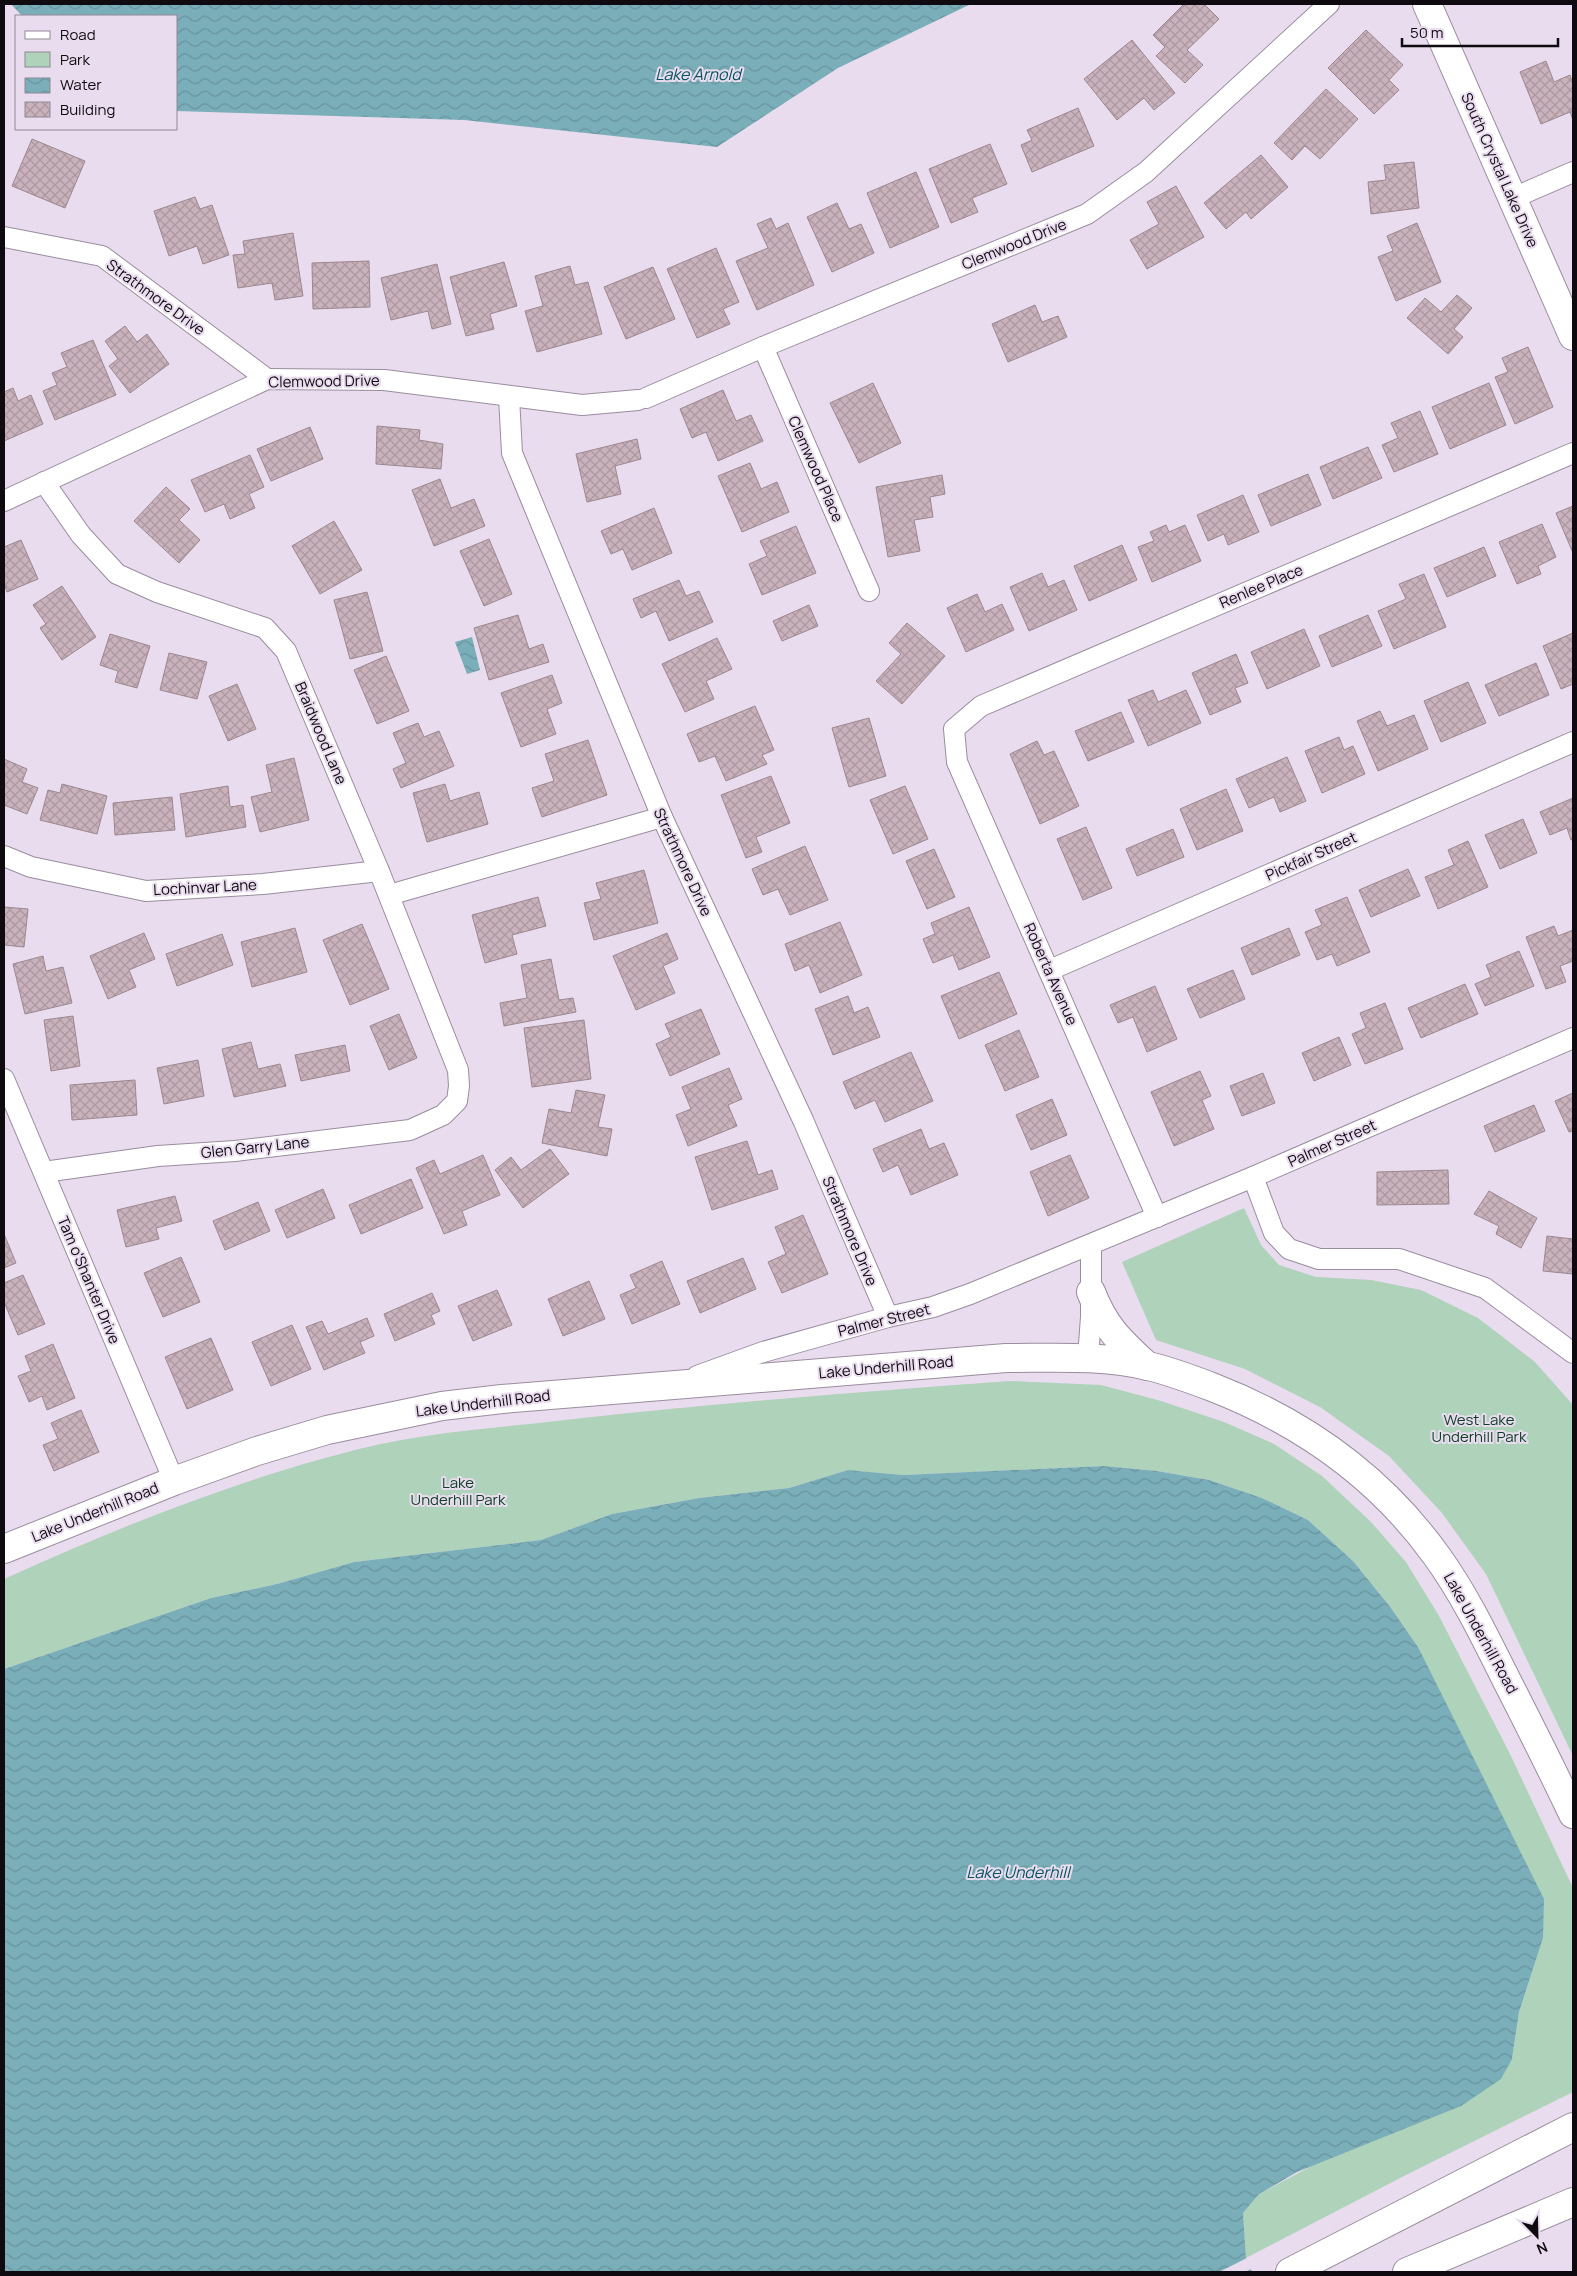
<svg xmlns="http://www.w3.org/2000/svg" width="1577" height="2276" font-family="Manrope,sans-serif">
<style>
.park{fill:#aed2ba}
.water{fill:url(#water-waves)}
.pier{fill:#e9dcee}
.building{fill:url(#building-cross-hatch);stroke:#9c878f}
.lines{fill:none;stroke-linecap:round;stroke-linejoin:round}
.street-casing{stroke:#998d9e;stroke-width:22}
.secondary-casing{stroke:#998d9e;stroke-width:30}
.highway-casing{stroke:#998d9e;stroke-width:30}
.street{stroke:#fff;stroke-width:20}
.secondary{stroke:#fff;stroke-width:28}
.highway{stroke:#fff;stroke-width:28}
.labels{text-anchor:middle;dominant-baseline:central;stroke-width:4;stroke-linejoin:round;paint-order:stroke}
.street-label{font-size:15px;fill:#0e0a0f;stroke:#e9dcee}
.park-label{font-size:15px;fill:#0b3e25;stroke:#e9dcee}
.water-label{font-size:16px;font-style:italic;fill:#04535f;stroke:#e9dcee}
</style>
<defs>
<pattern id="water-waves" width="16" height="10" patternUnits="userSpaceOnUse" patternTransform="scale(1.25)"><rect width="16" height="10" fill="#7aaeb9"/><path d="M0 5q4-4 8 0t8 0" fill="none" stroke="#68949e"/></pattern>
<pattern id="building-cross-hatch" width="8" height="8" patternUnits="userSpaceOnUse" patternTransform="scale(1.25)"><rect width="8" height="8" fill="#c9b2bb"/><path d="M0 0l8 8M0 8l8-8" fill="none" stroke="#ab98a0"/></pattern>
</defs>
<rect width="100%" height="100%" fill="#e9dcee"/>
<g class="park">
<path d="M1244,1208L1261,1245L1279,1265L1316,1277L1371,1280L1421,1290L1478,1318L1535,1362L1573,1405V1756L1486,1574L1442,1513L1389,1456L1320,1407L1245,1369L1156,1340L1122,1262Z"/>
<path d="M1010,1381L1101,1385L1161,1401L1224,1422L1274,1444L1322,1476L1371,1522L1406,1562L1439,1616L1510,1754L1573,1888V2092L1404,2176L1246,2258L1243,2213L1259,2194L1512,2059L1519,2012L1543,1938L1418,1647L1391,1608L1353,1561L1308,1520L1262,1498L1209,1480L1157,1471L1104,1466L903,1475L848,1470L789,1488L699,1498L612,1514L541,1540L354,1562L277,1584L211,1598L4,1669V1579C119,1527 236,1480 359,1449C426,1432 497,1428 565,1420C713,1403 861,1392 1010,1381Z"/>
</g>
<g class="water">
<path d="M11,4H971L838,68L717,147L464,120L176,111V16H22Z"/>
<path d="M472,637L480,670L467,674L455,642Z"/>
<path d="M1104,1466L1157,1471L1209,1480L1262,1498L1308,1520L1353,1561L1391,1608L1418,1647L1544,1899L1543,1938L1519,2012L1512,2059L1501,2079L1461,2106L1297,2172L1259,2194L1243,2213L1246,2258L1252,2272H4V1669L211,1598L277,1584L354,1562L541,1540L612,1514L699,1498L789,1488L848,1470L903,1475Z"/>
</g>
<path class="pier" d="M1249,2257L1253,2268L1245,2272H1219Z"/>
<g class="building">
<path d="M1184,4H1204L1219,19L1187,50L1203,65L1185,83L1156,56L1165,47L1153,35Z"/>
<path d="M1366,30L1403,65L1389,80L1399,90L1374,114L1328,68Z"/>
<path d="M1132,40L1175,93L1154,110L1144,98L1117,120L1084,79Z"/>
<path d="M1546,61L1554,82L1570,75L1573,84V120L1570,112L1541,124L1520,72Z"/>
<path d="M1326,89L1358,119L1320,159L1305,146L1292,160L1274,143Z"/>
<path d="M1078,108L1094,146L1032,172L1021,145L1032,140L1027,130Z"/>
<path d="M32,139L85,161L65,208L12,186Z"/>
<path d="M990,144L1007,184L972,198L978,212L951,223L929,169Z"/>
<path d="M1261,155L1288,187L1251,219L1246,212L1226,229L1204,203Z"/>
<path d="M1414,162L1419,208L1371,214L1368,182L1386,180L1384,165Z"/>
<path d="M916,172L939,227L890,248L867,193Z"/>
<path d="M1176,186L1204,237L1147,269L1130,240L1159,224L1147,202Z"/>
<path d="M195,197L200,209L212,205L229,255L203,264L197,246L169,256L154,211Z"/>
<path d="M837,203L849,229L861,224L874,253L832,272L807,217Z"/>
<path d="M771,218L776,229L788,223L814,285L757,310L736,261L768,248L757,224Z"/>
<path d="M1417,223L1441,282L1396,301L1378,257L1393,251L1387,236Z"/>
<path d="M293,233L303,296L275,300L272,283L238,288L233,255L245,254L243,241Z"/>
<path d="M716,248L739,302L723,309L730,324L697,338L667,269Z"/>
<path d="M369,261L370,307L313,309L312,263Z"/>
<path d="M504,262L517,306L490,314L494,329L466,336L450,277Z"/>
<path d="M437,264L451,324L432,329L428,311L391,320L381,278Z"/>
<path d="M570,266L575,285L588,282L602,334L537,352L525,311L543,306L535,276Z"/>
<path d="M653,267L675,319L626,339L604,287Z"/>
<path d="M1457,295L1472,308L1454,329L1463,337L1448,354L1407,318L1425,298L1441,312Z"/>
<path d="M1035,305L1042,322L1058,316L1067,337L1008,362L992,324Z"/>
<path d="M125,326L137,342L147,334L169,364L130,393L109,366L118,359L105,341Z"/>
<path d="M93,340L116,395L55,420L43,391L57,385L52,373L67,367L61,353Z"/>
<path d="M1528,347L1553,407L1515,424L1495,377L1508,372L1502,358Z"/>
<path d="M873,383L901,443L859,463L830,403Z"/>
<path d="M1489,383L1506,425L1450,449L1432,407Z"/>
<path d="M13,388L18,401L31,395L43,424L4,441V392Z"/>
<path d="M723,390L736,421L751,415L763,441L718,461L706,432L692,438L680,409Z"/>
<path d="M1420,411L1438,454L1394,472L1382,445L1398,438L1391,423Z"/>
<path d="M377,426L420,430L419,440L443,444L441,469L376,464Z"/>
<path d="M310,427L323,459L271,481L257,449Z"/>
<path d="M637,439L641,459L615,466L621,494L587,502L576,454Z"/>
<path d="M1368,447L1382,478L1333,499L1320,467Z"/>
<path d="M250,455L264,487L249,494L255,508L230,519L224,504L205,512L191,480Z"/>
<path d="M750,463L761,489L777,482L789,512L742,532L718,476Z"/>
<path d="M1308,474L1321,505L1271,526L1258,495Z"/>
<path d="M942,475L945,494L930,497L933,517L914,520L920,551L888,557L876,487Z"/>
<path d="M440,479L451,508L474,499L485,526L434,546L412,490Z"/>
<path d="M166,487L190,509L179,520L200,540L179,563L134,521Z"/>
<path d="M1243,495L1259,532L1228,545L1224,534L1208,541L1197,515Z"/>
<path d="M1573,506V553L1556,513Z"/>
<path d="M654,508L672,553L632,570L623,549L611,554L601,531Z"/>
<path d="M334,521L362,570L320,594L292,546Z"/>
<path d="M1542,524L1556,557L1538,566L1541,574L1517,584L1499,542Z"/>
<path d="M1166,525L1169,532L1185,525L1201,561L1152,582L1138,547L1154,541L1150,532Z"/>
<path d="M796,526L816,573L762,595L749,564L767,556L760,541Z"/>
<path d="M489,539L512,594L484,606L460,551Z"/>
<path d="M21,540L38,579L7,592L4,583V547Z"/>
<path d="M1122,545L1137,580L1089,601L1074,566Z"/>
<path d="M1484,547L1496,576L1447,597L1434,568Z"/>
<path d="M1042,573L1048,587L1064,580L1077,610L1029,631L1010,587Z"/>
<path d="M1424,574L1446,627L1394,649L1378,611L1406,599L1399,584Z"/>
<path d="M679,580L686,596L699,591L713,622L669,641L656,611L641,618L633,599Z"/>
<path d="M62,586L96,637L62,660L40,628L46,624L33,605Z"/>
<path d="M367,592L383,651L350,659L334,600Z"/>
<path d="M977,594L985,612L1002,604L1014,630L966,652L947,608Z"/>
<path d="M809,605L818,626L782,641L773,621Z"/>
<path d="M518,615L529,649L543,644L549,662L489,680L474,628Z"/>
<path d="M1368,615L1382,646L1332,667L1319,636Z"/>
<path d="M907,623L945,656L902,704L876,681L901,654L889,643Z"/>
<path d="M1304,629L1320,666L1267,689L1251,652Z"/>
<path d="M1573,633V684L1561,689L1543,646Z"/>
<path d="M110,634L150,646L137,688L115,682L118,671L100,665Z"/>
<path d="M717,638L732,669L706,681L714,699L685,712L662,664Z"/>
<path d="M169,653L207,662L197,699L160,690Z"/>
<path d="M1236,654L1248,683L1235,688L1241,702L1210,715L1192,673Z"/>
<path d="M386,656L409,711L377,724L354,670Z"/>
<path d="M1536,663L1549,695L1499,716L1485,685Z"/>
<path d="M552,675L562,703L547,709L556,734L521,747L501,693Z"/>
<path d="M1468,682L1486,723L1441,742L1424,701Z"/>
<path d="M237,684L256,729L228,741L209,696Z"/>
<path d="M1153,690L1158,702L1186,690L1201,723L1148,746L1128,700Z"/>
<path d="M755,706L774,750L762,755L767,764L726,781L715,756L699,762L687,734Z"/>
<path d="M1380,711L1387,726L1414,715L1428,749L1378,771L1357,721Z"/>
<path d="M1121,712L1134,742L1088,761L1075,731Z"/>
<path d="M869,718L886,776L849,787L832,728Z"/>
<path d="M418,723L424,737L439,731L454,766L401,788L393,769L406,763L393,733Z"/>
<path d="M1339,737L1344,750L1353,746L1365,774L1322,793L1305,751Z"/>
<path d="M588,740L607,795L542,817L532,788L554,781L545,754Z"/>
<path d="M1037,741L1044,755L1054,751L1079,806L1040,824L1010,754Z"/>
<path d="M1287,757L1306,801L1280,812L1274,797L1249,808L1236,779Z"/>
<path d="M294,758L309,820L260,832L251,797L272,792L266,765Z"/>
<path d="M4,759L27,769L22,782L38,788L27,814L4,805Z"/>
<path d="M771,776L790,823L756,837L762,852L746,858L721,795Z"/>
<path d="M62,784L107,796L97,834L40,820L48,790L60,793Z"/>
<path d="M445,784L450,801L479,792L488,824L427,842L413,793Z"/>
<path d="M228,786L230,807L243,805L246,827L186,837L180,794Z"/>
<path d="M905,786L928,839L893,854L870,800Z"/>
<path d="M1226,789L1243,831L1197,850L1180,809Z"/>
<path d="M172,797L175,830L115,835L113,803Z"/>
<path d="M1573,798V839L1571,840L1567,828L1550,835L1540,812Z"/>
<path d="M1523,819L1537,853L1500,869L1485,835Z"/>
<path d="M1086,827L1112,888L1083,900L1057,839Z"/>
<path d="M1173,829L1184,857L1137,876L1126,849Z"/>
<path d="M1468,841L1488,887L1438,909L1425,877L1454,865L1448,850Z"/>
<path d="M805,846L828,900L790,915L778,889L763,895L752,869Z"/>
<path d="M934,849L955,897L927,909L906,861Z"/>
<path d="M1408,869L1420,896L1371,917L1359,890Z"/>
<path d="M644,870L658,923L594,940L584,903L601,899L596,883Z"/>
<path d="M538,897L546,926L512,935L517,954L485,963L472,915Z"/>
<path d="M1347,897L1370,952L1337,966L1332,954L1317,960L1305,932L1322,925L1315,910Z"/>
<path d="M4,907L28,909L24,947L4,945Z"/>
<path d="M969,907L990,957L959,970L953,955L933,963L923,939L935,934L931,923Z"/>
<path d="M840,922L862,975L820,993L809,965L795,971L785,944Z"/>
<path d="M362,924L389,989L350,1005L323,940Z"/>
<path d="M1554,926L1558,936L1573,930V961L1560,966L1566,982L1546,989L1526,937Z"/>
<path d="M295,928L307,972L252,987L241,942Z"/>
<path d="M1289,928L1300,955L1252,975L1241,948Z"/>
<path d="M144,933L155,959L129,970L136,987L108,999L90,956Z"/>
<path d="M667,933L678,959L663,966L675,993L636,1010L613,956Z"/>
<path d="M222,934L233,965L177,986L166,954Z"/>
<path d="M1519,951L1534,986L1485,1006L1475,984L1491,977L1486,965Z"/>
<path d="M43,956L46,971L63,967L72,1003L25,1014L13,964Z"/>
<path d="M551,959L559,1000L573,998L576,1012L504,1026L500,1003L527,998L521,965Z"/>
<path d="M1233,970L1245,999L1200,1018L1187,989Z"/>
<path d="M999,972L1017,1014L959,1039L941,996Z"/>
<path d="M1465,984L1478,1014L1421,1038L1408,1008Z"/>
<path d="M1155,986L1177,1039L1147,1052L1133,1017L1118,1023L1110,1005Z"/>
<path d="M848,996L854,1013L868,1007L880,1037L833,1055L815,1009Z"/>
<path d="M1385,1003L1403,1049L1365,1064L1352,1034L1366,1028L1360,1013Z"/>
<path d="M701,1009L720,1054L670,1076L656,1044L671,1037L665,1024Z"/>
<path d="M399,1014L417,1058L389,1070L370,1026Z"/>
<path d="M73,1016L80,1066L51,1071L44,1020Z"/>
<path d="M584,1020L591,1079L532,1087L524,1028Z"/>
<path d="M1019,1030L1039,1077L1005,1091L985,1045Z"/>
<path d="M1339,1037L1351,1065L1314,1081L1302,1053Z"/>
<path d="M251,1042L258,1069L280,1064L286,1086L234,1097L222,1049Z"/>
<path d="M345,1045L350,1071L301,1081L295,1055Z"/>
<path d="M911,1052L933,1101L885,1122L875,1100L855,1109L843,1082Z"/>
<path d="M198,1060L204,1096L164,1104L157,1068Z"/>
<path d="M729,1068L742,1099L728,1105L737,1126L688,1146L676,1115L691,1109L682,1087Z"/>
<path d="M1200,1071L1211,1096L1202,1100L1214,1129L1174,1146L1151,1092Z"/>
<path d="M1263,1073L1275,1103L1242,1116L1230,1086Z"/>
<path d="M135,1080L137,1115L72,1120L70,1085Z"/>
<path d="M576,1090L605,1095L598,1127L612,1129L607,1156L542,1143L549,1109L571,1113Z"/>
<path d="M1573,1093V1131L1569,1132L1555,1101Z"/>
<path d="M1052,1099L1067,1135L1031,1150L1016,1115Z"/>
<path d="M1534,1105L1545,1131L1495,1152L1484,1126Z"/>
<path d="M921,1129L929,1149L944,1143L958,1175L911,1195L898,1165L883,1172L873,1149Z"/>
<path d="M747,1141L758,1175L772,1170L778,1189L712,1210L695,1157Z"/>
<path d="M550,1149L569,1174L523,1208L495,1170L511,1157L521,1170Z"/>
<path d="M483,1155L500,1195L462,1211L467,1225L444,1234L416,1168L434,1160L440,1174Z"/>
<path d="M1070,1155L1089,1198L1048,1216L1030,1172Z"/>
<path d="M1448,1170L1449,1204L1377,1205V1172Z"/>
<path d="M411,1179L423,1208L361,1234L349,1205Z"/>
<path d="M323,1189L335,1218L287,1238L275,1210Z"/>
<path d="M1489,1191L1537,1218L1521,1248L1496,1234L1499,1226L1474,1214Z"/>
<path d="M175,1196L182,1221L156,1228L159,1239L126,1247L117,1210Z"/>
<path d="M258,1202L270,1231L225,1250L213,1221Z"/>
<path d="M803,1215L828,1274L782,1293L768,1262L786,1254L775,1227Z"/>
<path d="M4,1234L16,1263L4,1268Z"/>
<path d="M1547,1236L1573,1239V1274L1543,1271Z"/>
<path d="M181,1257L200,1302L163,1317L144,1273Z"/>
<path d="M743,1258L756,1289L700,1313L687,1281Z"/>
<path d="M662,1261L680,1304L632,1324L620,1295L636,1288L630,1275Z"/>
<path d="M23,1275L45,1324L18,1335L4,1302V1283Z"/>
<path d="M589,1281L605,1319L563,1336L548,1299Z"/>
<path d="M497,1290L512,1325L473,1341L458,1306Z"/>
<path d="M432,1293L440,1311L431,1315L435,1324L395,1341L384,1314Z"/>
<path d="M367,1318L374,1336L360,1342L365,1353L324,1370L306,1327L322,1321L328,1334Z"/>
<path d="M292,1325L311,1369L271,1386L252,1342Z"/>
<path d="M211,1338L233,1390L187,1409L165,1357Z"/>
<path d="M53,1344L75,1398L47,1410L42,1396L29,1402L18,1376L31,1371L25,1356Z"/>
<path d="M81,1410L99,1452L54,1471L43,1445L58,1439L51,1423Z"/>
</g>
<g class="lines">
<g class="street-casing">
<g id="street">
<path d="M1513,198L1573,172"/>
<path d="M4,237L102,256L267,379"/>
<path d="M763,347L869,591"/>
<path d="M509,397L512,453L662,817L803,1120L888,1317"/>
<path d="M646,398L763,347L1087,214L1146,172L1329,4"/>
<path d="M4,501L267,379L384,380L582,405L638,400"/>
<path d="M4,856L31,867L146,891L263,884L379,871"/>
<path d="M389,895L662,817"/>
<path d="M1050,970L1573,742"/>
<path d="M4,1079L174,1481"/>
<path d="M44,1172L158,1156L235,1151L410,1130L443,1115L457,1101L459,1086L458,1070L379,871L286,651L265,628L157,592L117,574L81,535L44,482"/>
<path d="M1253,1177L1274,1233L1289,1249L1319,1259H1399L1485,1288L1573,1353"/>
<path d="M1157,1217L957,762L954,729L981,706L1573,453"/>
<path d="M1088,1358L1091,1317V1245"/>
<path d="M697,1376L763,1352L888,1317L933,1307L970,1294L1253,1177L1573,1038"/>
</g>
</g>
<g class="secondary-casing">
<g id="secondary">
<path d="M1427,4L1573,336"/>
<path d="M1091,1292C1105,1328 1120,1341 1147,1366"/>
<path d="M4,1549L174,1481L257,1451L327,1430L442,1406L502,1399L1006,1358C1053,1358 1101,1355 1148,1366C1170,1371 1191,1379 1212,1387C1302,1422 1379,1476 1436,1555C1465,1595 1486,1639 1508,1683C1530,1726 1552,1770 1573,1814"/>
</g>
</g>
<g class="highway-casing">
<g id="highway">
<path d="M1290,2272L1573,2127"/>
<path d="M1407,2272L1573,2202"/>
</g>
</g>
<use href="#street" class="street"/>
<use href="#secondary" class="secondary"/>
<use href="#highway" class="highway"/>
</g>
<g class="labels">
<g class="street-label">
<text transform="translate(1500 170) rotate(66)">South Crystal Lake Drive</text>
<text transform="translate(1014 244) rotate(-22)">Clemwood Drive</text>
<text transform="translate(156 297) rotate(36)">Strathmore Drive</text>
<text transform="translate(324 381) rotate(-1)">Clemwood Drive</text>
<text transform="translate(816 469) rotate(66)">Clemwood Place</text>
<text transform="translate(1261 586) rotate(-23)">Renlee Place</text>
<text transform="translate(321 733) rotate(67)">Braidwood Lane</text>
<text transform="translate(1311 856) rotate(-24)">Pickfair Street</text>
<text transform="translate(683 862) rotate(65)">Strathmore Drive</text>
<text transform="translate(205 887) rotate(-3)">Lochinvar Lane</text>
<text transform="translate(1051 974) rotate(66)">Roberta Avenue</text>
<text transform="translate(1332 1143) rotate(-24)">Palmer Street</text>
<text transform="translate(255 1147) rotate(-6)">Glen Garry Lane</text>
<text transform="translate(850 1231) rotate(67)">Strathmore Drive</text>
<text transform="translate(89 1280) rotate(67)">Tam o'Shanter Drive</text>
<text transform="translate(884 1320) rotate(-14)">Palmer Street</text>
<text transform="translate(886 1367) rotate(-5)">Lake Underhill Road</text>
<text transform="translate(483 1403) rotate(-7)">Lake Underhill Road</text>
<text transform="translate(95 1512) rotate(-22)">Lake Underhill Road</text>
<text transform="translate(1481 1633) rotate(61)">Lake Underhill Road</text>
</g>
<g class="park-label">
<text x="1479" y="1419">West Lake<tspan x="1479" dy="17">Underhill Park</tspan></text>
<text x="458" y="1482">Lake<tspan x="458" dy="17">Underhill Park</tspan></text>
</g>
<g class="water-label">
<text x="698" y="74">Lake Arnold</text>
<text x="1018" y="1872">Lake Underhill</text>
</g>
</g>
<rect width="1577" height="2276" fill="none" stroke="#0e0a0f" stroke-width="10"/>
<rect x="15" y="15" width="162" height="115" fill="#e9dcee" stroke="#918895"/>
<rect x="25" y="31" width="25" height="8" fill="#ffffff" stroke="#918895"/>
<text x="60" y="40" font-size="15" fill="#0e0a0f">Road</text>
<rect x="25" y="52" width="25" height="15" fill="#aed2ba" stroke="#918895"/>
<text x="60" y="65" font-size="15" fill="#0e0a0f">Park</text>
<rect x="25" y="78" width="25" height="15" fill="url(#water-waves)" stroke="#918895"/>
<text x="60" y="90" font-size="15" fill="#0e0a0f">Water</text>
<rect x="25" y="102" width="25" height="15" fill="url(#building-cross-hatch)" stroke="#918895"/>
<text x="60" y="115" font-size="15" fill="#0e0a0f">Building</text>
<g transform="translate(1537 2236) rotate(157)" stroke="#e9dcee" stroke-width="4" paint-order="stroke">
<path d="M0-4L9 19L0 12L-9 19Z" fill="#0e0a0f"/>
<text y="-8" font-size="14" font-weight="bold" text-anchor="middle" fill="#0e0a0f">N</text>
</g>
<path d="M1402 38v8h156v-8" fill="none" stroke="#0e0a0f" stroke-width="2.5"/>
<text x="1410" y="38" font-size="15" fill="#0e0a0f" stroke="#e9dcee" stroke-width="4" paint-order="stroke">50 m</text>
</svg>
